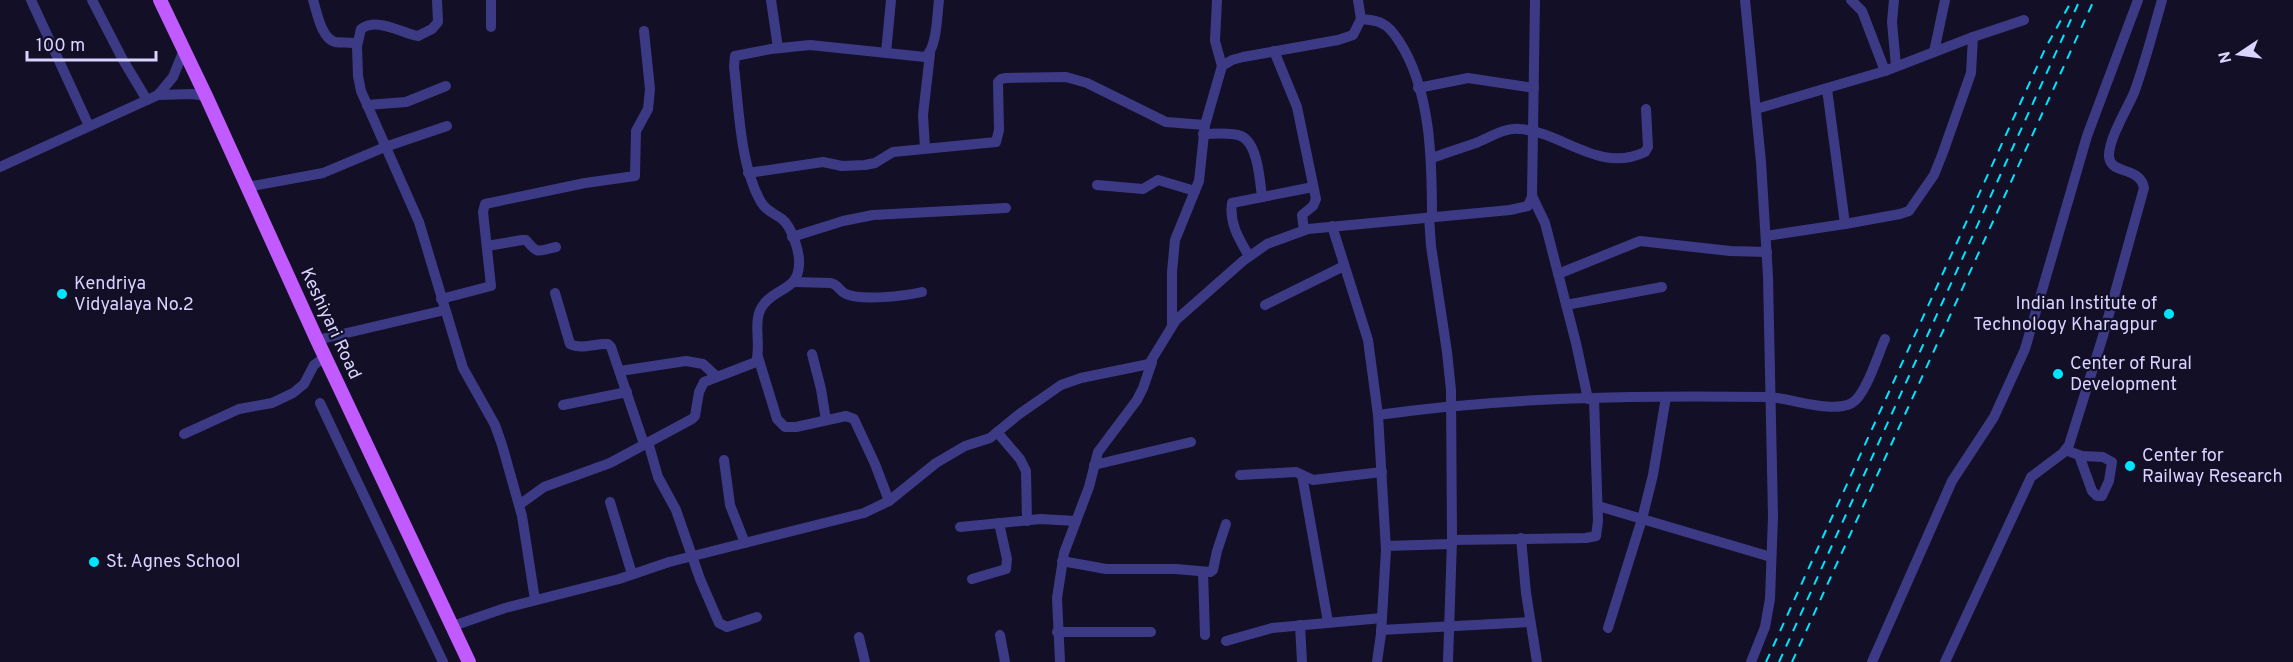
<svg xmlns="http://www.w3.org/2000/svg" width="2293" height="662" font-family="Overpass,sans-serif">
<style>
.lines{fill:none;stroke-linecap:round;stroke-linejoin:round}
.minor{stroke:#3d3a85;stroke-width:10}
.major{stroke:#c25bff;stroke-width:14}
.rail{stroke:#00e5ff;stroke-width:2;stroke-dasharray:9 8;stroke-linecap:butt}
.poi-dot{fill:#00e5ff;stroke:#130f26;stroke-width:2}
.labels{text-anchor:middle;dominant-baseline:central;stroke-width:4.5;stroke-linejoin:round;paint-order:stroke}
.poi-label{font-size:18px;fill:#d9d4ff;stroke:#130f26;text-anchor:start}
.street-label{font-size:18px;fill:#d9d4ff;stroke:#130f26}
</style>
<rect width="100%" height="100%" fill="#130f26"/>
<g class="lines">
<g class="minor">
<path d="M31,0L89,126"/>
<path d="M92,0L123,60L147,100"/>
<path d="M313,0C317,12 321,38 335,42C341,43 348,42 354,43L357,46L358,76L361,91L419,222L463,368L495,425L502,445L522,516L535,600"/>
<path d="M771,0L778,48"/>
<path d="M1217,0L1215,41L1222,66"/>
<path d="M1745,0L1761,162L1768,277L1773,516L1770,599L1765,627L1751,662"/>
<path d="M1851,0L1862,11L1885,71"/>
<path d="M1894,0L1892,22L1896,66"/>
<path d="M1361,19C1368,20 1377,20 1383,24C1390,27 1395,35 1399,41C1431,90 1432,160 1432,217"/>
<path d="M491,27V0"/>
<path d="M357,46L361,29C378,17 401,33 418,36L432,29L438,22L437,0"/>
<path d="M1274,51L1297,107L1316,199L1313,206L1302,215L1304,230"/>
<path d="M1934,52L1945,0"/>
<path d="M886,53L891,0"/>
<path d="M1418,88L1468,78L1534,88"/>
<path d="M1827,89L1845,224"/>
<path d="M158,95L173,77L184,50"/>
<path d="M367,105L406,102L446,86"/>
<path d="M1756,109L1885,71L1973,37L2024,20"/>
<path d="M1203,134C1214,134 1231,132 1241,136C1258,143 1260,182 1262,197"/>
<path d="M925,148L923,115L930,54"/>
<path d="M1432,158C1446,153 1461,148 1476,143C1489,138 1505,127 1520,129C1563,132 1599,174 1645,152L1648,147L1646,109"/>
<path d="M0,167L158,95L192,94L206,96"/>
<path d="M748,173L823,162L842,166L865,165L875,163L893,152L996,142L999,130L998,82L1001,79L1006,78L1066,77L1087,83L1166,122L1205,125"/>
<path d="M1097,185L1143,189L1158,180L1195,191"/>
<path d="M247,187L323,173L385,147L447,126"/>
<path d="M1532,196L1545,223L1576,343L1588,399"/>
<path d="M1429,217L1431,246L1447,352L1451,390L1452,540L1448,662"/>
<path d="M1332,226L1368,340L1378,415L1386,550L1381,634L1377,662"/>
<path d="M1766,236L1845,224L1900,214L1909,211L1934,175L1942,155L1971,73L1973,37"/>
<path d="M792,237L843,221L873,215L1006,208"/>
<path d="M487,246L522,240H526C538,255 538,251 556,247"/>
<path d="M1249,256C1239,239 1229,223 1232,203L1313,187"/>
<path d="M1558,274L1640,241L1730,251L1767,252"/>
<path d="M794,282L831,283C839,285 839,291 846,294C861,301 905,296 922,292"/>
<path d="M555,293L570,344C582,350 595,343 608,344L611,347L644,444"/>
<path d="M441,299L491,286L483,212L485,204L585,183L635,176L636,131L648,109L650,89L644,31"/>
<path d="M1265,305L1344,266"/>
<path d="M1566,305L1662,287"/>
<path d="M1172,325V272L1175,240L1199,181L1205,125L1222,66L1232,60L1243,57L1338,40L1353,35L1361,19L1358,0"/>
<path d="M317,340L445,310"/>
<path d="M812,354L821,389L826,420"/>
<path d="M758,357L777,419L785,427H796L846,416L854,419L875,464L889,501"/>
<path d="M620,371L686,361L703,364L716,376"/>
<path d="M320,403L443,662"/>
<path d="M563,405L627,392"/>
<path d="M1378,415C1507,397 1638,395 1768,397C1792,398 1831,414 1852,403C1866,395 1878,354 1885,339"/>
<path d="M997,432L1020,459L1026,471L1027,521"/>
<path d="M184,434L239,409L272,403L293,393L304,384L314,365L325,357"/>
<path d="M648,442L658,477L676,510L700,579L719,623L727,627L757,617"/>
<path d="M2065,450L2082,456L2103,457L2112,462L2109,481L2102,496H2097L2092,491L2079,455"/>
<path d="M724,460L730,505L745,543"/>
<path d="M1094,465L1191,442"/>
<path d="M1240,475L1296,472L1313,480L1382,472"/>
<path d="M1302,475L1328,622"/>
<path d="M610,502L632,574"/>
<path d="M519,505L544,487L610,463L692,419L695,416L699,392L704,382L756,362C762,344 751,319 764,304C776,288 798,290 799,265C800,252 792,227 782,219C774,213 766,211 761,202C740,166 739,108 734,67L735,56L771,49L810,45L925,57C937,49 937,15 939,0"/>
<path d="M1598,506L1771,557"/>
<path d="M960,527L1040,519L1076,521"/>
<path d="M1521,538L1526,593L1537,662"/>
<path d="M1452,540L1586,538L1596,536L1598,521L1594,399"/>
<path d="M1386,546L1452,544"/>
<path d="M1062,561L1106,569H1176L1210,572L1213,570L1217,551L1226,524"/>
<path d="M1203,572L1205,635"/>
<path d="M972,579L1006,569L1007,559L999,523"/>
<path d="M1300,625L1302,662"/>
<path d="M453,626L505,608L619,579L669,562L864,513L889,501L936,463L965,446L990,438L1018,415L1061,385L1081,378L1149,364L1176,320L1243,261L1267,244L1308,229L1510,210L1528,206L1532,196L1535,0"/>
<path d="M1608,628L1642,519L1653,475L1666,397"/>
<path d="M1381,630L1530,622"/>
<path d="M1057,632H1151"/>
<path d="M1000,635L1005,662"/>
<path d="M859,637L865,662"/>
<path d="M1226,641L1272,628L1382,618"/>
<path d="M1060,662L1057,598L1064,553L1089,487L1098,452L1137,400L1143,388L1152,362"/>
<path d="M1872,662L1952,481L1994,417L2025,349L2087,136L2138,0"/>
<path d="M1945,662L2031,477L2063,453L2069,445L2103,336L2144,188C2140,166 2111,175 2109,157C2108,140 2127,109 2134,93C2145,63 2153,31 2162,0"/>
</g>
<path class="major" d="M160,0L206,96L317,340L469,662"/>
<g class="rail">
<path d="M1766,662L2045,49L2072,0"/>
<path d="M1779,662L2078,4"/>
<path d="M1792,662L2094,0"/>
</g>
</g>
<g class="poi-dot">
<circle cx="62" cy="294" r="6"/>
<circle cx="2169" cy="314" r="6"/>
<circle cx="2058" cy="374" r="6"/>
<circle cx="2130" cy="466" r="6"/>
<circle cx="94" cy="562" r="6"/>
</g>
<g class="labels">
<g class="poi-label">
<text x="74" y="284">Kendriya<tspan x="74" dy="21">Vidyalaya No.2</tspan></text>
<text x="2157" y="304" text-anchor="end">Indian Institute of<tspan x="2157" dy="21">Technology Kharagpur</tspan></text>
<text x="2070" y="364">Center of Rural<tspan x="2070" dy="21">Development</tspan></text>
<text x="2142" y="456">Center for<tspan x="2142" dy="21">Railway Research</tspan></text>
<text x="106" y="562">St. Agnes School</text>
</g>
<g class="street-label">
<text transform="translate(330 324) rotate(65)">Keshiyari Road</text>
</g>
</g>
<g transform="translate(2239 54) rotate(257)" stroke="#130f26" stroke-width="4.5" paint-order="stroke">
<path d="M0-4.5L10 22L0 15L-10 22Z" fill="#d9d4ff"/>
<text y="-9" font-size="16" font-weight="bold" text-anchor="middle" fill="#d9d4ff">N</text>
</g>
<path d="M27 51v9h129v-9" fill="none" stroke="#d9d4ff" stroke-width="3"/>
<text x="36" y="51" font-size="18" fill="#d9d4ff" stroke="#130f26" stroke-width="4.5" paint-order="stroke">100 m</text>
</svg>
